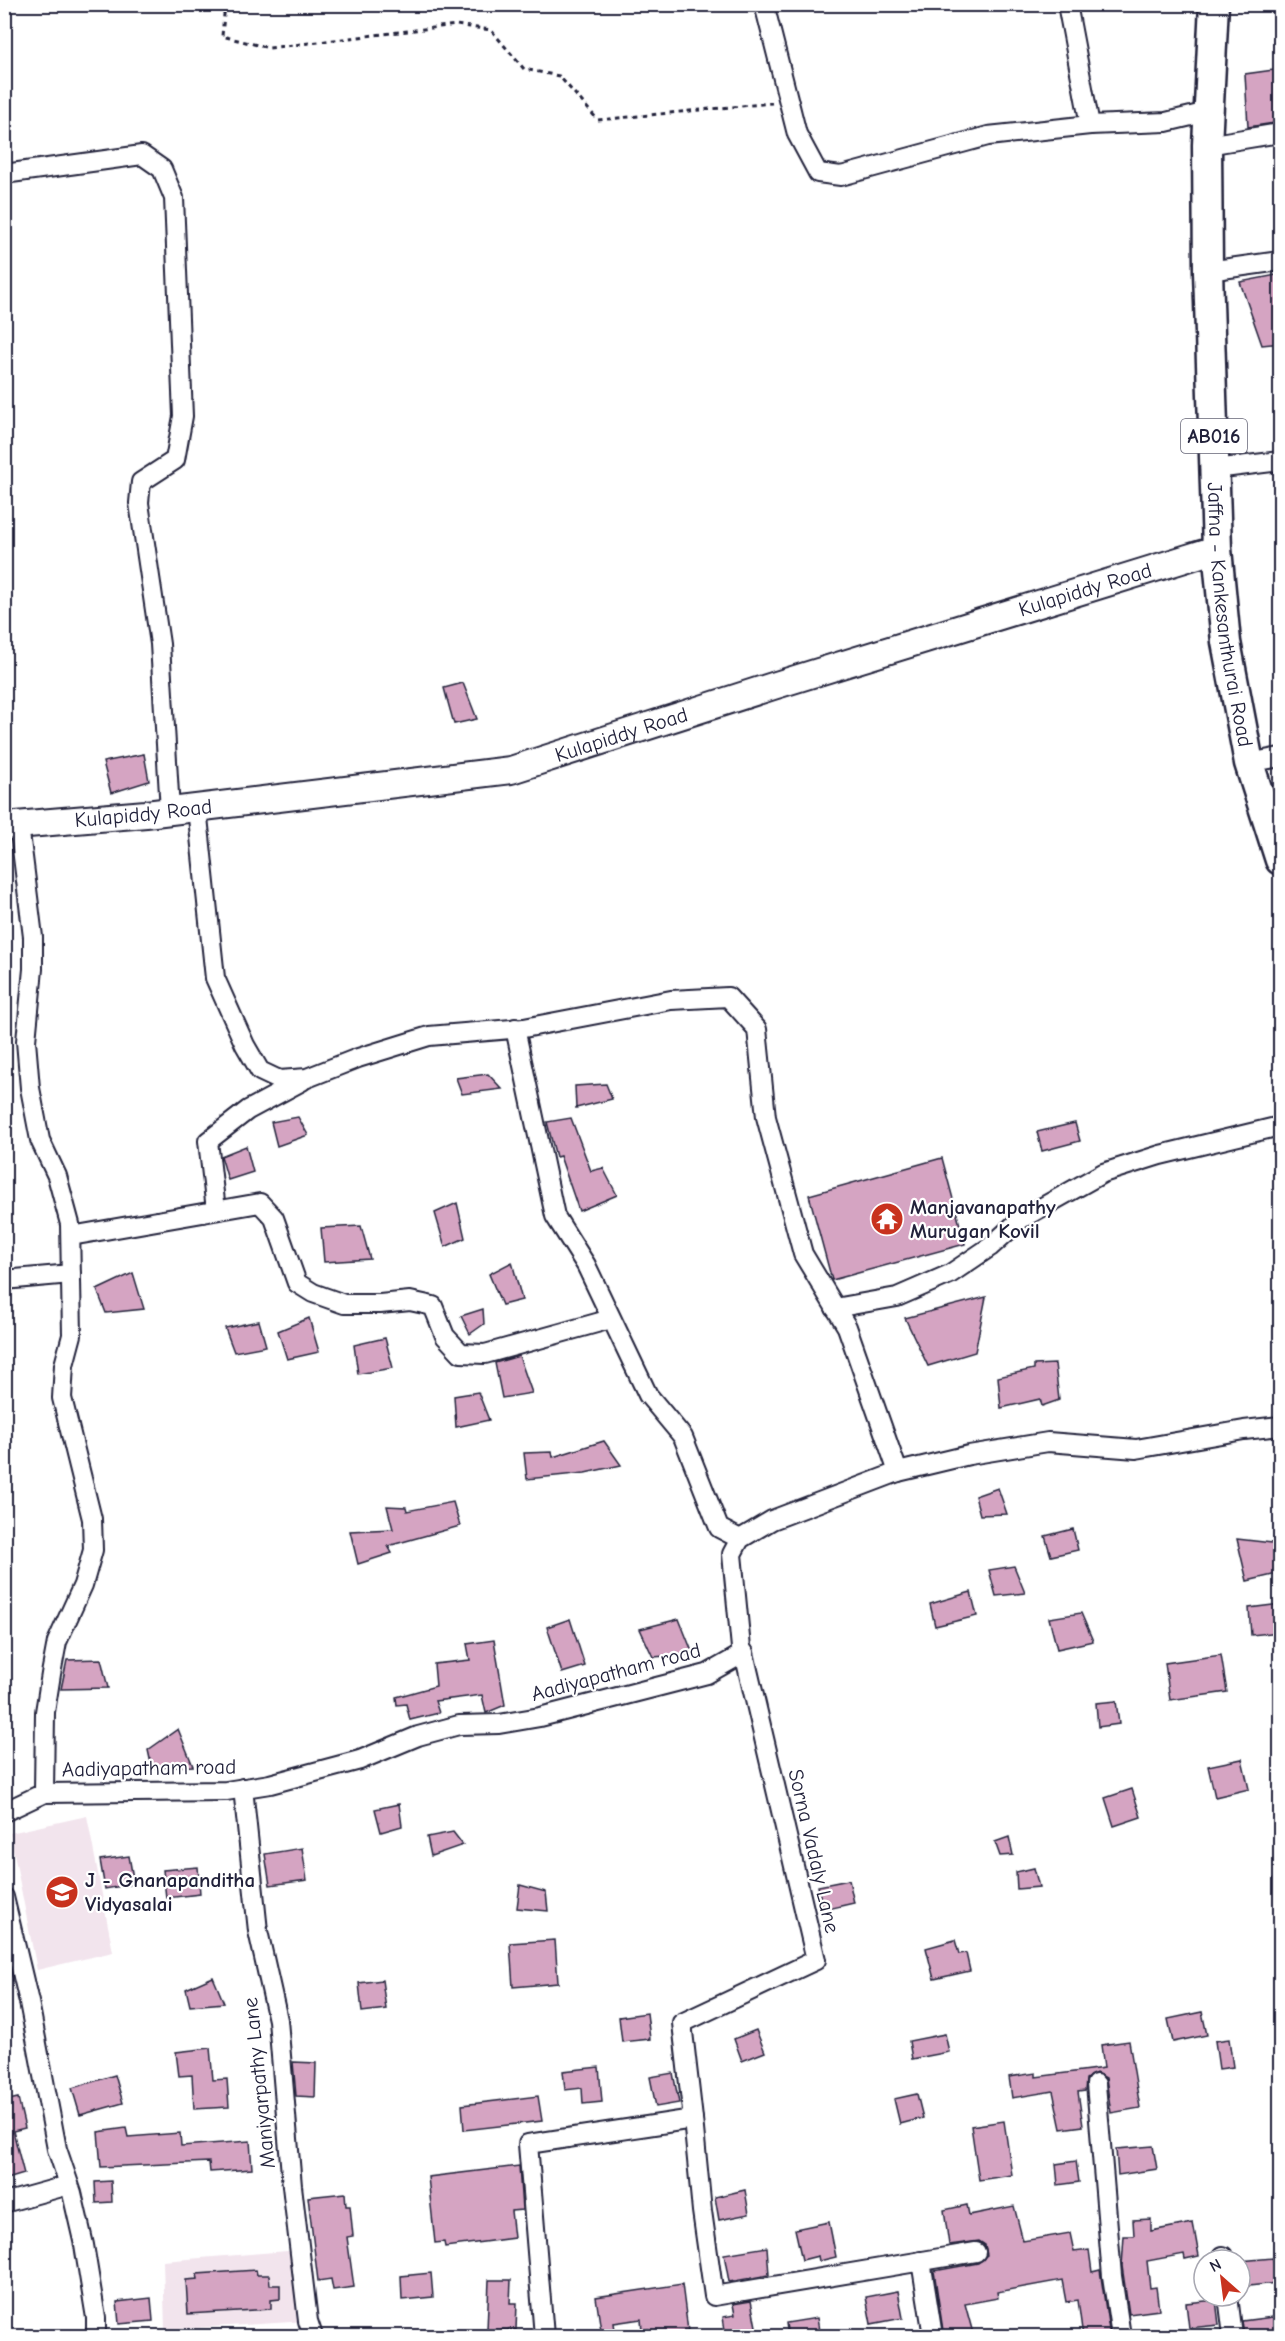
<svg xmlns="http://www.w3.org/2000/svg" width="1285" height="2341" font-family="'Comic Neue',sans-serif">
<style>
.built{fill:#f2e4ed}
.building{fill:#d5a4c2;stroke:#22223b;stroke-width:1.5}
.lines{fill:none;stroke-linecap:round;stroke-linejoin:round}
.street-casing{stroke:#22223b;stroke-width:22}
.secondary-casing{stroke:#22223b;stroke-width:30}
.primary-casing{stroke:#22223b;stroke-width:33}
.path{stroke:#22223b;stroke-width:3;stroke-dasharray:4.5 4.5;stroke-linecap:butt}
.street{stroke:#fff;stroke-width:18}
.secondary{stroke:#fff;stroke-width:26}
.primary{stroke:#fff;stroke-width:28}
.labels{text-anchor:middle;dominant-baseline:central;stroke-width:4.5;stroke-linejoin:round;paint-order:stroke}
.shield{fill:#fff;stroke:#646476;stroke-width:1.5}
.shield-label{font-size:20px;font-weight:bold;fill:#22223b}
.street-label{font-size:21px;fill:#22223b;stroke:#fff}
.poi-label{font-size:21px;font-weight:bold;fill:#22223b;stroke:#fff;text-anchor:start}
</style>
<rect width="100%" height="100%" fill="#fff"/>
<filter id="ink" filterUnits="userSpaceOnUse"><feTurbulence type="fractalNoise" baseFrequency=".0167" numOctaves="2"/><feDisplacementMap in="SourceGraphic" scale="12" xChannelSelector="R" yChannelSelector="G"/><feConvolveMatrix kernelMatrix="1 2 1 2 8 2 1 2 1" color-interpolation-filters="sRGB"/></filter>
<g filter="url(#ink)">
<g class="built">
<path d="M87,1816L113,1952L37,1970L10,1833Z"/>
<path d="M300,2250L308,2321L165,2330L163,2261Z"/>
</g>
<g class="building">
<path d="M1281,69V122L1248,127L1245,74Z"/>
<path d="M1281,274V343L1262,345L1240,282Z"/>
<path d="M463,683L477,719L454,724L444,688Z"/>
<path d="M144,754L149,781L111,793L103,762Z"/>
<path d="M488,1074L502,1089L462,1094L456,1078Z"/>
<path d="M606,1084L612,1099L576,1108L575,1086Z"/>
<path d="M298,1117L308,1135L277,1146L271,1122Z"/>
<path d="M571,1118L591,1171L603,1168L617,1195L579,1211L560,1156L556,1157L547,1122Z"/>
<path d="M1075,1123L1080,1141L1042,1151L1037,1132Z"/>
<path d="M246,1146L253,1172L228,1180L221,1156Z"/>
<path d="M942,1158L965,1244L832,1280L809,1195Z"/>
<path d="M457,1203L465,1238L445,1247L435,1213Z"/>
<path d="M361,1226L370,1259L324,1262L321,1228Z"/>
<path d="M512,1262L522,1300L502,1305L489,1274Z"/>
<path d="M133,1273L144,1309L106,1313L97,1290Z"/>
<path d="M986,1297L975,1352L928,1366L905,1318Z"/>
<path d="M483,1309L484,1324L470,1334L461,1316Z"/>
<path d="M309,1318L319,1352L287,1359L278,1331Z"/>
<path d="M259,1321L266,1346L234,1352L225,1328Z"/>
<path d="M385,1338L393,1368L358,1374L354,1345Z"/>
<path d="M519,1356L532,1393L502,1398L495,1363Z"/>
<path d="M1055,1364L1059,1400L1042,1406L1040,1399L1001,1408L998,1377L1034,1369V1365Z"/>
<path d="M478,1392L489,1420L456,1427L454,1396Z"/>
<path d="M604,1441L621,1465L585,1473L527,1479L524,1453L552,1452L553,1457Z"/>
<path d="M998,1488L1007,1514L980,1515L975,1496Z"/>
<path d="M453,1502L460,1526L388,1546L392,1553L358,1564L350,1531L393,1529L387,1506L406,1507L407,1511Z"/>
<path d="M1073,1529L1078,1550L1051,1556L1045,1536Z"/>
<path d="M1237,1539L1281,1544V1573L1247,1581Z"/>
<path d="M1014,1566L1025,1593L996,1596L989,1570Z"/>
<path d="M971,1592L977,1616L935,1626L930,1604Z"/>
<path d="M1281,1604V1632L1251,1635L1249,1608Z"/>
<path d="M1081,1613L1093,1641L1057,1649L1049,1618Z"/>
<path d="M570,1619L585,1666L562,1673L547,1627Z"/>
<path d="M679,1619L693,1654L653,1657L640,1629Z"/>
<path d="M494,1640L505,1705L486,1713L482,1695L435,1701L439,1713L410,1720L406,1704L397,1705L396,1697L436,1686L434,1664L470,1660L467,1644Z"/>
<path d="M1221,1655L1227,1692L1170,1700L1165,1663Z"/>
<path d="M101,1659L108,1688L61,1689L67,1660Z"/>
<path d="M1116,1701L1119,1724L1098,1727L1096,1703Z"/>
<path d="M178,1729L193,1766L152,1768L148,1750Z"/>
<path d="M1242,1759L1249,1789L1215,1797L1208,1766Z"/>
<path d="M1132,1789L1141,1817L1114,1826L1105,1798Z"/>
<path d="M399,1804L402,1826L381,1832L375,1809Z"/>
<path d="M453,1832L463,1845L431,1856L427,1837Z"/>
<path d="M1009,1837L1013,1855L1000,1856L995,1842Z"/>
<path d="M302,1848L307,1880L270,1885L265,1854Z"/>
<path d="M129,1856L134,1884L105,1889L100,1860Z"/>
<path d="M198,1867L200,1894L166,1898L163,1870Z"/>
<path d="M1034,1868L1039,1887L1017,1889L1016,1872Z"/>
<path d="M849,1880L854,1903L823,1910L818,1886Z"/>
<path d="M520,1885L546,1892L548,1911L517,1908Z"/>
<path d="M555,1940L558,1983L513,1987L510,1943Z"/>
<path d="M955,1940L959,1954L966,1953L970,1971L934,1979L926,1948Z"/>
<path d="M213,1977L224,2003L190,2006L186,1989Z"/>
<path d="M382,1980L386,2009L362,2012L359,1983Z"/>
<path d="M1202,2012L1207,2035L1173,2042L1168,2019Z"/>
<path d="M647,2013L650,2039L622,2042L619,2017Z"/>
<path d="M756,2030L765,2052L742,2061L734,2039Z"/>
<path d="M945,2034L949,2052L912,2059L909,2041Z"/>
<path d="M1229,2039L1233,2067L1219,2069L1215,2041Z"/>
<path d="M1129,2041L1140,2108L1111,2113L1106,2078L1096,2073L1086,2079L1085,2091L1078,2092L1083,2126L1061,2129L1053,2091L1012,2098L1009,2077L1036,2073V2077L1104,2068L1101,2045Z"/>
<path d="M210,2048L213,2080L227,2079L229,2107L194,2109L192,2075L179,2076L176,2052Z"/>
<path d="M293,2062L316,2063L315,2097L296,2096Z"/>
<path d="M599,2067L602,2102L583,2104L582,2088L565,2090L563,2071Z"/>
<path d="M673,2073L679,2103L656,2107L650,2077Z"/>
<path d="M115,2075L123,2103L80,2115L72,2088Z"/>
<path d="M917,2094L923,2118L900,2124L894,2099Z"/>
<path d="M538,2096L542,2121L464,2130L462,2105Z"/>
<path d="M18,2098L25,2128L13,2131L24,2174L4,2180V2101Z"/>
<path d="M1004,2121L1012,2175L979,2180L971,2126Z"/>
<path d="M126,2128L128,2137L180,2133L181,2146L250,2141L252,2169L210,2172L209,2162L101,2167L98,2132Z"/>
<path d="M1153,2146L1157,2169L1118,2175L1116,2149Z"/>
<path d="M1076,2161L1079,2182L1058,2185L1056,2164Z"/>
<path d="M519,2166L522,2210L511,2211L514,2238L445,2247L444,2242L435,2243L428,2177Z"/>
<path d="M111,2181L112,2202L96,2203L95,2182Z"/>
<path d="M745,2190L749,2214L719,2220L715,2197Z"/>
<path d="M345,2193L346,2206H350L353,2236L347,2237L354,2287L333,2290L331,2279L318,2281L308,2197Z"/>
<path d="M967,2205L969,2215L1014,2206L1023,2241L1070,2233L1074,2252L1089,2250L1092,2272L1100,2270L1110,2337H1083L1078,2300L1066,2302L1062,2280L997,2292L998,2298L965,2304L974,2337H944L934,2271L978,2263L987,2255L985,2245L979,2241L949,2245L944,2210Z"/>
<path d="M1151,2219V2231L1193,2223L1199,2256L1185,2259L1184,2254L1147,2261L1150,2288L1156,2287L1159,2310L1129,2314L1122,2266L1124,2236H1134L1133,2220Z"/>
<path d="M829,2222L836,2257L819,2261L818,2256L802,2260L795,2229Z"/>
<path d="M767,2247L769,2275L729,2282L724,2254Z"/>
<path d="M1273,2258L1276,2283L1240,2287V2261Z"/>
<path d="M256,2270L257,2275H269L270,2285H280V2299L271,2300V2309L188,2314L186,2280L198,2279L197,2274Z"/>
<path d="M431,2273L433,2297L402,2300L401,2276Z"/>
<path d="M489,2280H511L510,2303H517L516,2330H487Z"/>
<path d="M682,2284L688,2331L650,2337L649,2329L642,2330L641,2319L614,2323L616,2337H602L596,2297Z"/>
<path d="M898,2291L903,2318L871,2324L866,2297Z"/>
<path d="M151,2298L153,2321L119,2324L117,2302Z"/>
<path d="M1216,2300L1219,2325L1189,2328L1186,2303Z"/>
<path d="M751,2301L758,2337H726L723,2317L735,2315L733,2304Z"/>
<path d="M1281,2316V2331L1244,2336L1242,2321Z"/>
<path d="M817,2318L820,2337H788L786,2323Z"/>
</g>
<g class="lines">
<g class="street-casing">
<g id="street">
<path d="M764,4L797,134L818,173L841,176L988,136L1090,125L1166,122L1208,112"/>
<path d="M1067,4L1090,125"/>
<path d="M1207,145L1280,133"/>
<path d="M4,174L142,155L162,169L174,198L183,416L175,460L141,482L139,503L160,644L170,811"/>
<path d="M1208,271L1280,261"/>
<path d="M1215,469L1280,461"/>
<path d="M1249,763L1280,757"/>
<path d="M197,808L215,978L245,1045L260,1071L279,1080L307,1078L358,1058L429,1036L524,1028L671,1000L728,997L757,1029L766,1117L803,1254L847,1327L898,1472"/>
<path d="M515,1028L555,1216L586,1265L648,1395L683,1437L719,1528L740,1539"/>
<path d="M216,1210L208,1141L248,1110L302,1081"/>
<path d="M71,1236L260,1203L274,1218L297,1283L313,1293L344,1304H380L410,1301L433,1306L445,1336L461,1353L485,1354L611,1319"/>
<path d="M4,1280L71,1274"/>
<path d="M835,1308L897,1297L950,1274L990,1247L1021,1219L1103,1173L1160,1155L1280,1126"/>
<path d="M243,1788L258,1931L278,2020L292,2186L308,2321L313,2336"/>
<path d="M44,1793L226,1791L270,1784L360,1760L418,1736L459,1725L499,1724L540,1717L707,1674L744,1653L741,1648L732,1554L740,1539L772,1520L898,1472L969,1455L1048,1442L1136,1449L1244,1430L1280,1426"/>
<path d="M4,1812L44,1793L45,1712L51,1674L57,1642L83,1585L93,1550L92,1519L62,1398L64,1365L72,1335L70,1224L57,1176L40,1140L30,1088L26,1041L33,969V937L19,825"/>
<path d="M4,1897L29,2002L57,2149L72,2193L84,2245L96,2318V2336"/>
<path d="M1096,2084L1112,2276L1121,2336"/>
<path d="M693,2119L702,2211L714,2296L976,2252"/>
<path d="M4,2203L69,2185"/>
<path d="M1223,2256L1224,2260"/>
<path d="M921,2261L933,2336"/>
<path d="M1228,2296L1233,2336"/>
<path d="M544,2336L528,2144L693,2119L682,2023L816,1960L744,1653"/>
</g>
</g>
<g class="secondary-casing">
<g id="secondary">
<path id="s1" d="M4,826L146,814L511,770L773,686L1217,549"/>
</g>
</g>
<g class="primary-casing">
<g id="primary">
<path id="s2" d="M1214,4L1207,145L1208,271L1217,549L1226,642L1249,763L1280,860"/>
</g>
</g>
<path class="path" d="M225,4L222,36L269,48L456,25L491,30L524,69L559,76L598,120L772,103"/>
<use href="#street" class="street"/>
<use href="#secondary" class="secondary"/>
<use href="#primary" class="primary"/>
</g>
</g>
<defs>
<g id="temple-disc" transform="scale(1.725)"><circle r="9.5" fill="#c8321e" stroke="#fff"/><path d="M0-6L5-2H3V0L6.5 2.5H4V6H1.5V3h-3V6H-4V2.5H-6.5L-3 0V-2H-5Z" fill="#fff"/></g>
<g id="school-disc" transform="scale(1.725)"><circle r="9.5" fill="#c8321e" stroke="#fff"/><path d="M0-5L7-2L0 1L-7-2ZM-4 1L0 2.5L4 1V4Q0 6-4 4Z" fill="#fff"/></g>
</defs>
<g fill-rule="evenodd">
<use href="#temple-disc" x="887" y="1219"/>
<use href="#school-disc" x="62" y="1892"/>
</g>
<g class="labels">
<rect class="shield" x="1181" y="419" width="66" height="34" rx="4.5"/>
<g class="shield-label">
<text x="1214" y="436">AB016</text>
</g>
<g class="street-label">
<text stroke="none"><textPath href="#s1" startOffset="1112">Kulapiddy Road</textPath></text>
<text stroke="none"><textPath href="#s2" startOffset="612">Jaffna - Kankesanthurai Road</textPath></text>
<text stroke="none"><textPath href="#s1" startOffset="626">Kulapiddy Road</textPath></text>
<text stroke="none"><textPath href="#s1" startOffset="140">Kulapiddy Road</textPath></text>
<text transform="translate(616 1672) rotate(-15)">Aadiyapatham road</text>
<text transform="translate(149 1768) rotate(-1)">Aadiyapatham road</text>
<text transform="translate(814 1851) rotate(77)">Sorna Vadaly Lane</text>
<text transform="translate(259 2083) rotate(-96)">Maniyarpathy Lane</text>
</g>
<g class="poi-label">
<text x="910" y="1207">Manjavanapathy<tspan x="910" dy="24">Murugan Kovil</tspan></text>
<text x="85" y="1880">J - Gnanapanditha<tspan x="85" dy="24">Vidyasalai</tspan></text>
</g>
</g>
<rect width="1285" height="2341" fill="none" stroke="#fff" stroke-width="24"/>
<rect x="12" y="12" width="1261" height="2317" fill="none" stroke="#22223b" stroke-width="2" filter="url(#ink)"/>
<g transform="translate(1222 2278) rotate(332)"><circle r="28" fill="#ffffff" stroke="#a7a7b1" stroke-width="1.5"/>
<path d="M0-4.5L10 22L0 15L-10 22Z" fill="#c8321e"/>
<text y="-9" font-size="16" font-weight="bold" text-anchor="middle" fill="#22223b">N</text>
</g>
</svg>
